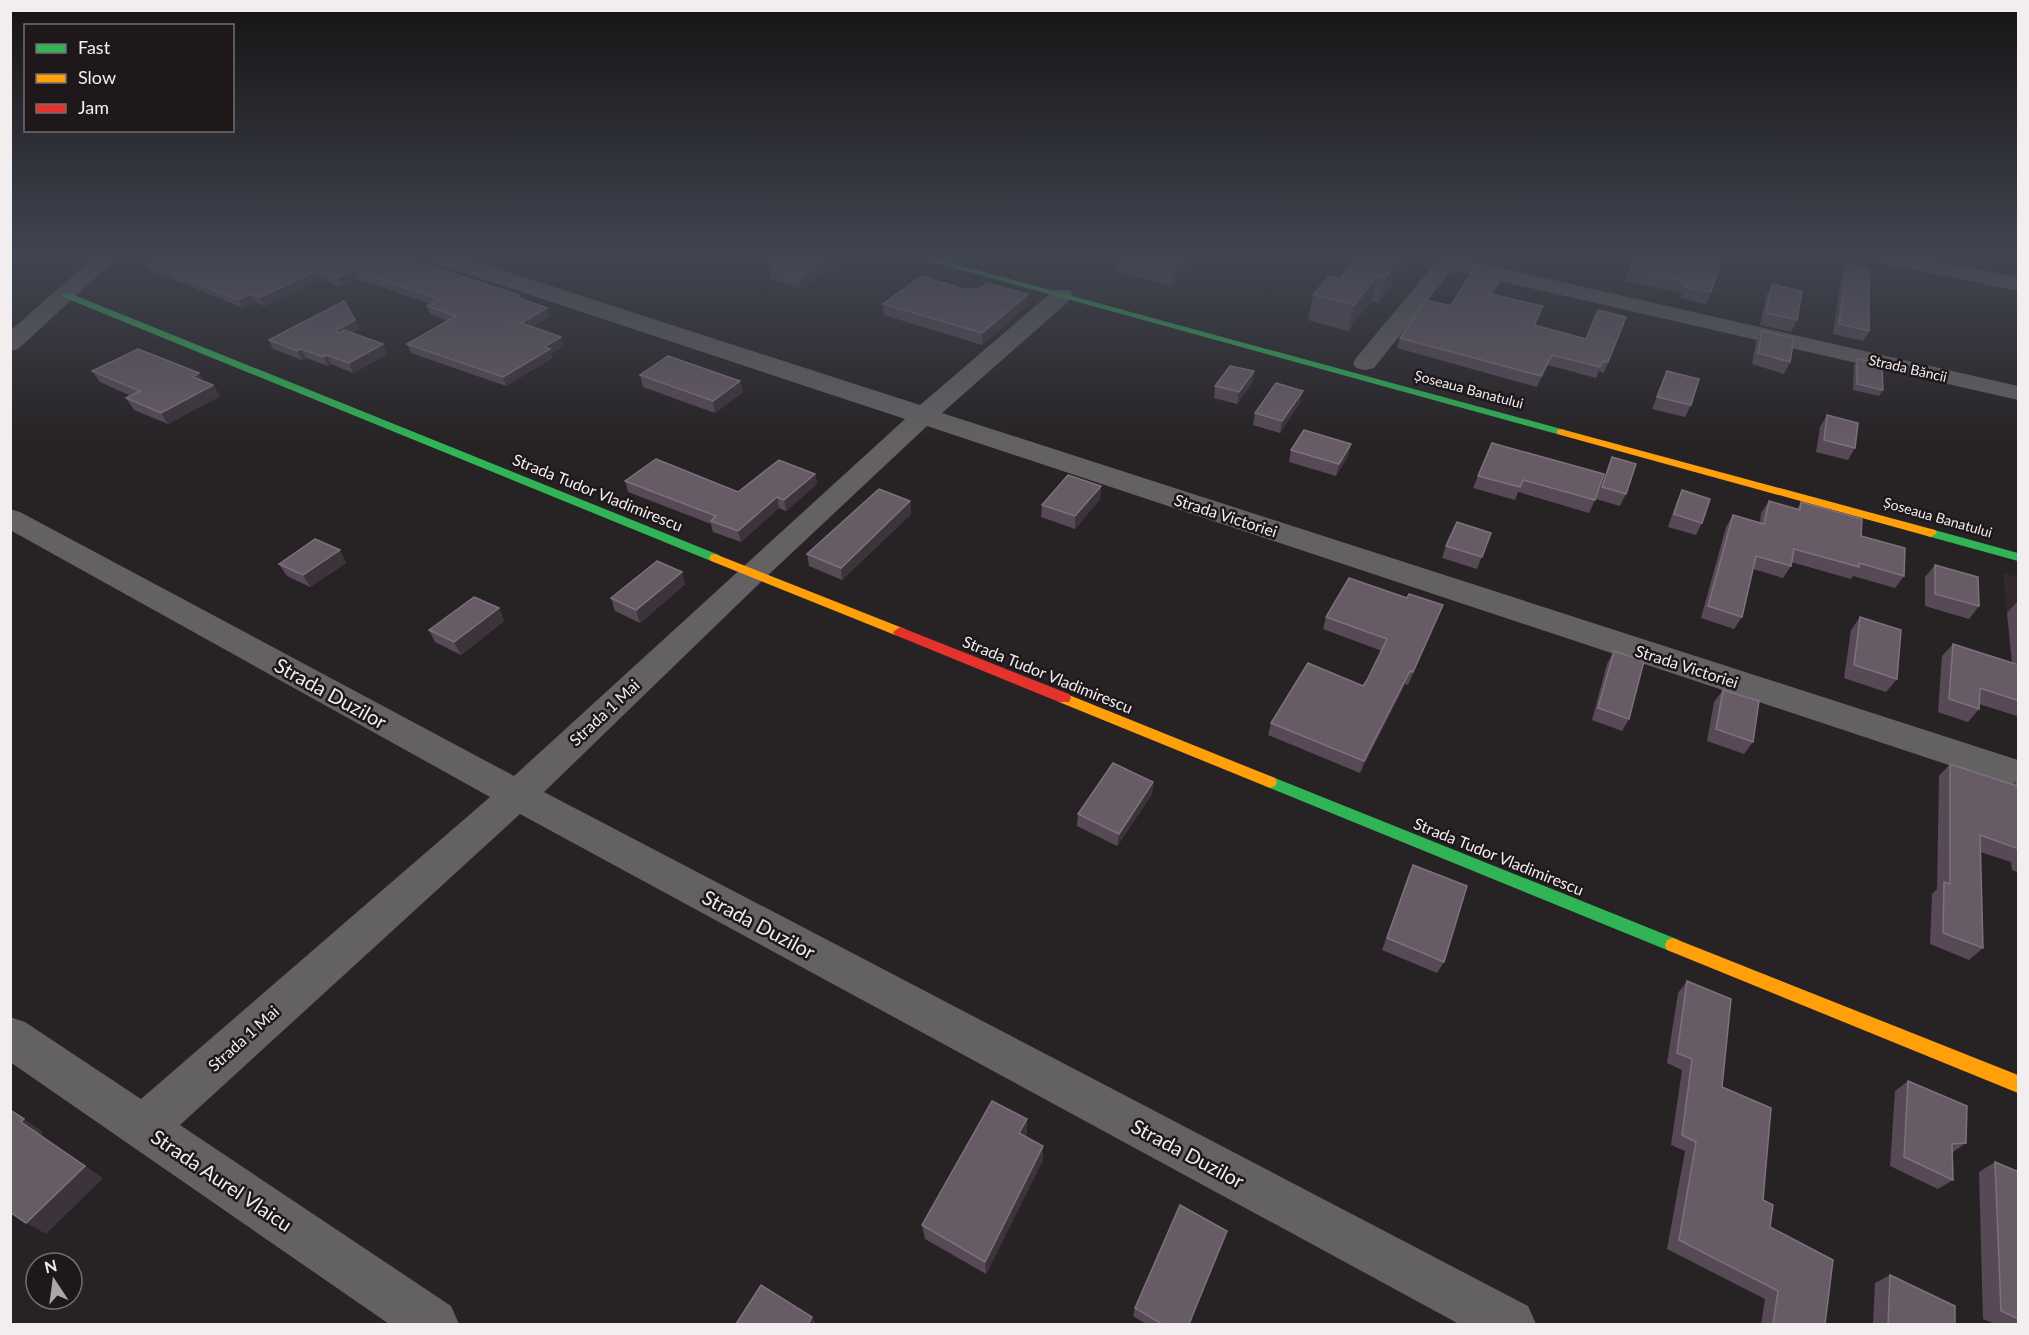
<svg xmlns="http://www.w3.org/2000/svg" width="2029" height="1335" font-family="Lato,sans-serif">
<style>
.built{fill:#34272d}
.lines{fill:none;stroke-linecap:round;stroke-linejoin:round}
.street{fill:#646162;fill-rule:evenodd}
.fast{fill:#30b455;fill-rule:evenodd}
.slow{fill:#ff9f0a;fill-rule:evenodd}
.jam{fill:#e5322d;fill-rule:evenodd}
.wall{fill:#574956}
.shaded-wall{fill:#3d333b}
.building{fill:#675b66;stroke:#7d727c;stroke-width:1.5}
.labels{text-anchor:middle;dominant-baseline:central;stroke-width:5;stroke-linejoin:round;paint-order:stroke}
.far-street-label{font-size:14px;fill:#f2edef;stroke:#1f181b}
.street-label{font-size:16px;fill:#f2edef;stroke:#1f181b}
.near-street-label{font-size:20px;fill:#f2edef;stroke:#1f181b}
</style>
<rect width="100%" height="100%" fill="#272325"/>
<path class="built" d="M2003,573L2018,577V730L2007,613Z"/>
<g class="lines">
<g class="street">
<path d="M96,255H120L18,349L10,351V331Z"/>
<path d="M422,255H455L920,405L1054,290H1070L1073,295L1070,300L942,413L2018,760V788L927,426L764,579L544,792L1528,1306L1536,1324H1459L520,814L180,1125L451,1306L459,1324H389L10,1062V1017L25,1022L141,1099L490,797L10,530V509L20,512L514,776L905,419L425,260Z"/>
<path d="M1442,255H1464L1461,259L2018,386V400L1452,270L1374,368L1365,370L1356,368L1353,363L1356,358Z"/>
<path d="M1862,255H1905L2018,277V291L1873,261L1865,260Z"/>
</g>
<g class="fast">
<path d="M907,255H921L1565,430L1566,432L1565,434H1557Z"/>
<path d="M63,293H69L719,555L721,558L719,561H711L63,297Z"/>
<path d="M1931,529L2018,553V561L1927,536L1925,533L1927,530Z"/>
<path d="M1270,776L1679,940L1681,945L1679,950L1673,952L1667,950L1265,786L1263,782L1265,778Z"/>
</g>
<g class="slow">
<path d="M1561,429L1935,530L1937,533L1931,537L1557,434V430Z"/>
<path d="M715,554L905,629L907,632L905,635H895L711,561L709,558L711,555Z"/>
<path d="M1064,693L1275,778L1277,782L1275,786L1270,788L1265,786L1059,702L1057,698L1059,694Z"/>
<path d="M1673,938L2018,1075V1093L1667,950L1665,945L1667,940Z"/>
</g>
<path class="jam" d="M900,627L1069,694L1071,698L1069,702H1059L895,635L893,632Z"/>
</g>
<g class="wall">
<path d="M685,255H700L695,258Z"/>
<path d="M763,255H849L850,256L801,289L771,279L769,268L773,265L764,262Z"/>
<path d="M1359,255H1413L1378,303L1371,301L1348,331L1308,320L1313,295L1340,279Z"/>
<path d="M1634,255H1723L1711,292L1706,304L1680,298L1682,293L1625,281Z"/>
<path d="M1118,256L1196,260L1172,286L1117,272Z"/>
<path d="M397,262L519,295L521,298L550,316L532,327L564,346L551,354L552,358L506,386L411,353L407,344L448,321L430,314L427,306L431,304L357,279L341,287L321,279L265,306L255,302L243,308L152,271L147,263Z"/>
<path d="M1847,265L1869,331L1863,341L1833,334L1842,274Z"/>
<path d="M1501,277L1498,286L1493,294L1539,316L1535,326L1608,362L1604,373L1599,371L1596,378L1548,365L1537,387L1397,348L1400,338L1451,306Z"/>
<path d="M1772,284L1797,320L1791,332L1760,325L1766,296Z"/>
<path d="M960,288L1028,305L982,345L884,315L883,304Z"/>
<path d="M355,320L359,329L352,333L383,344L387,354L353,373L331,364L328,366L306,358L302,360L273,349L269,340Z"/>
<path d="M1762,331L1790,362L1784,374L1752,364L1756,342Z"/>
<path d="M1857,359L1883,390L1879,396L1853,390L1854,365Z"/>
<path d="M92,371L204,381L213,385L220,396L168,424L134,410L126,398L131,396L100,382Z"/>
<path d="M1254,371L1252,383L1237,404L1214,398L1215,386Z"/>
<path d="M1667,371L1691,405L1685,417L1652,409Z"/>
<path d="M640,375L743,392L715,413L643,387Z"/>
<path d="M1300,402L1280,433L1253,425L1255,413Z"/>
<path d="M1827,415L1855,448L1848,460L1816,452L1820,427Z"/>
<path d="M1492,443L1595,500L1589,513L1518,492L1515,500L1473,488Z"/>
<path d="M1351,444L1348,456L1336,476L1289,462L1291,450Z"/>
<path d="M1612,457L1626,494L1620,506L1596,499Z"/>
<path d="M815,474L817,484L786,511L779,508L741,542L713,532L711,524L628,492L625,481L738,492Z"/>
<path d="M1101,486L1100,499L1075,529L1041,517L1042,505Z"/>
<path d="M1682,490L1702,523L1696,535L1668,527L1676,503Z"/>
<path d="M910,501L911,514L842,580L809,566L807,554Z"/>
<path d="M1769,501L1797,509L1801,502L1861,536L1904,576L1895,588L1853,576L1851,579L1791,562V566L1783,578L1753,569L1742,617L1734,629L1701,618L1726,527L1733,515L1760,523L1761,513Z"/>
<path d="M1491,533L1477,569L1442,558L1446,546Z"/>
<path d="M346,563L310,587L287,576L279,564Z"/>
<path d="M1935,565L1979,606L1969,619L1925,606V577Z"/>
<path d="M685,584L640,623L615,611L611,598Z"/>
<path d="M1407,598L1443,605L1408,685L1405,684L1360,773L1268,735L1271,723L1363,686L1367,680L1382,651L1323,629L1326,617Z"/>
<path d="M2018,601L2019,730L2017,716L1979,704V709L1968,722L1938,712L1942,656L1953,644L2012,663L2007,613Z"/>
<path d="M499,608L504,621L461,655L435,642L429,630Z"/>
<path d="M1860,617L1897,679L1886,692L1844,678L1851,630Z"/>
<path d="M1614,651L1629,719L1622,731L1592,720L1607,664Z"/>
<path d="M1723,690L1753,742L1744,754L1707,741L1714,702Z"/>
<path d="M1950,764L2012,784L2017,779L2019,780V873L2012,870L2011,862L1980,852L1983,948L1969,960L1930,944L1932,894L1937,889L1939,776Z"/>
<path d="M1153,782L1152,794L1117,846L1077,826L1078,814Z"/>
<path d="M1413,865L1444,962L1437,973L1382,950L1408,876Z"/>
<path d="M1687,981L1722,1087L1763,1200L1770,1227L1825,1324H1761L1765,1299L1667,1249L1685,1151L1671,1145L1682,1070L1667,1063L1678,993Z"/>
<path d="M1908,1081L1966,1143L1953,1152V1180L1938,1189L1890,1166L1895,1091Z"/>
<path d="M1027,1134L1025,1137L1043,1146V1160L986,1274L925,1239L922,1225Z"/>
<path d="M1995,1162L2019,1172V1324H1995L1983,1319L1979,1172Z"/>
<path d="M1890,1275L1955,1324H1873L1875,1283Z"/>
<path d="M1135,1308L1189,1324H1146L1133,1316Z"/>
</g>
<g class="shaded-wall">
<path d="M833,255H849L850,256L801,289L799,277Z"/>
<path d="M1188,255H1197L1196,260L1172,286L1174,270Z"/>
<path d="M1402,255H1413L1378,303L1385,278Z"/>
<path d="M354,270L357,279L341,287L337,278Z"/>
<path d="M317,271L321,279L265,306L260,297Z"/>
<path d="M1377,276L1371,301L1348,331L1354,305Z"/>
<path d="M1501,277L1498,286L1487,304L1490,294Z"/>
<path d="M251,294L255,302L243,308L238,300Z"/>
<path d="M1028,294V305L982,345V333Z"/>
<path d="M547,308L550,316L524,331L521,323Z"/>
<path d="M355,320L359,329L339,340L335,331Z"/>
<path d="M561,337L564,346L551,354L552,358L506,386L503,377L544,347Z"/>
<path d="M383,344L387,354L353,373L349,363Z"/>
<path d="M301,349L306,358L302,360L297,351Z"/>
<path d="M327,355L331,364L328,366L323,357Z"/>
<path d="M1552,355L1548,365L1537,387L1541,376Z"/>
<path d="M1254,371L1252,383L1237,404L1239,392Z"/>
<path d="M199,373L206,385L193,377Z"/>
<path d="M740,381L743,392L715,413L713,401Z"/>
<path d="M213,385L220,396L168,424L161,413Z"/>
<path d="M1303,391L1300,402L1280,433L1282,421Z"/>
<path d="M1351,444L1348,456L1336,476L1339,464Z"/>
<path d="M815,474L817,484L786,511L784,500Z"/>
<path d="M1101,486L1100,499L1075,529V516Z"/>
<path d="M777,497L779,508L741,542L738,531Z"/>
<path d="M910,501L911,514L842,580L841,568Z"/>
<path d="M340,550L346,563L310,587L303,575Z"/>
<path d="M682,572L685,584L640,623L636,610Z"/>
<path d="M1443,605L1438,617L1408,685L1413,672Z"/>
<path d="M499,608L504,621L461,655L454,642Z"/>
<path d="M1410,671L1405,684L1360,773L1364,761Z"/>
<path d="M1153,782L1152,794L1117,846L1119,834Z"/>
<path d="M10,1110L43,1132L40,1135L103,1178L46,1234L26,1223Z"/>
<path d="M1027,1119V1134L1019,1148V1133Z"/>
<path d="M1043,1146V1160L986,1274L985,1262Z"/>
<path d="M812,1317L816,1324H808Z"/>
</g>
<g class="building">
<path d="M167,255H378L397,262L405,258L519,295L516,297L547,308L521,323L561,337L544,347L550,349L503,377L407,344L456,316L427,306L439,299L354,270L337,278L317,271L260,297L251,294L238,300L147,263Z"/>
<path d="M776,255H833L799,277L769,268L784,257Z"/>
<path d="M1119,255H1188L1174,270L1118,256Z"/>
<path d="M1359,255H1402L1385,278L1377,276L1354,305L1313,295L1329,276L1340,279Z"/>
<path d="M1635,255H1723L1711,292L1685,287L1687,282L1630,270Z"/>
<path d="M1847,265L1869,269V331L1839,324Z"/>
<path d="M1473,270L1501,277L1490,294L1543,306L1534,325L1586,339L1598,310L1626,317L1608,362L1603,361L1600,367L1552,355L1541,376L1400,338L1426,300L1451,306Z"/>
<path d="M922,276L960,288L978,290L987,283L1028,294L982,333L883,304Z"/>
<path d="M1772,284L1802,291L1797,320L1766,313Z"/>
<path d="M344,301L355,320L335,331L339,333L344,330L383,344L349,363L327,355L323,357L301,349L297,351L269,340Z"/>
<path d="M1762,331L1794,338L1790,362L1758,353Z"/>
<path d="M138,349L199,373L193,377L213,385L161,413L126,398L140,391L92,371Z"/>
<path d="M668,356L740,381L713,401L640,375Z"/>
<path d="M1857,359L1882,364L1883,390L1857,384Z"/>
<path d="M1230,366L1254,371L1239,392L1215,386Z"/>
<path d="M1667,371L1699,379L1691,405L1657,397Z"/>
<path d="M1276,383L1303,391L1282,421L1255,413Z"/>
<path d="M1827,415L1858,423L1855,448L1824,440Z"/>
<path d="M1304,430L1351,444L1339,464L1291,450Z"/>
<path d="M1492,443L1604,474L1595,500L1523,480L1520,487L1478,476Z"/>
<path d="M1612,457L1636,464L1626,494L1602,487Z"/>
<path d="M656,459L738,492L779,460L815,474L784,500L777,497L738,531L711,521L716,516L625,481Z"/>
<path d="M1068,475L1101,486L1075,516L1042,505Z"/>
<path d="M879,489L910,501L841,568L807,554Z"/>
<path d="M1682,490L1710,499L1702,523L1674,514Z"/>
<path d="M1769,501L1800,510L1801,502L1862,519L1861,536L1905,548L1904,576L1859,563V567L1794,549L1791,566L1756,556L1742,617L1708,606L1733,515L1764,524Z"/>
<path d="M1457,522L1491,533L1482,557L1446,546Z"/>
<path d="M315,539L340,550L303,575L279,564Z"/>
<path d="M657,561L682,572L636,610L611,598Z"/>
<path d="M1935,565L1978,577L1979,606L1935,594Z"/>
<path d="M1349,578L1407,598L1409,594L1443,605L1413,672L1410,671L1364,761L1271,723L1308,663L1363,686L1367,680L1387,639L1326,617Z"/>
<path d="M474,597L499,608L454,642L429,630Z"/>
<path d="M1860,617L1901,630L1897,679L1854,665Z"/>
<path d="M1953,644L2019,665V701L1980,688L1979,709L1949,699Z"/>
<path d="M1614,651L1644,661L1629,719L1598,708Z"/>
<path d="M1723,690L1759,701L1753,742L1716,729Z"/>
<path d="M1113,763L1153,782L1119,834L1078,814Z"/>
<path d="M1950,764L2017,786V779L2019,780V849L1980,835L1983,948L1943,933L1944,882L1950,884Z"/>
<path d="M1413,865L1467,886L1444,962L1387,938Z"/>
<path d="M1687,981L1731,999L1722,1087L1771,1108L1763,1200L1773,1205L1770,1227L1833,1260L1825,1324H1773L1778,1291L1679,1240L1696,1142L1682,1135L1692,1059L1677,1053Z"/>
<path d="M1908,1081L1967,1106L1966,1143L1952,1144L1953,1180L1904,1157Z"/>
<path d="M992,1101L1027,1119L1019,1133L1043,1146L985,1262L922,1225Z"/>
<path d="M10,1110L24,1119L21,1122L85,1166L26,1223L10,1212Z"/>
<path d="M1995,1162L2019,1172V1319L2001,1311Z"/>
<path d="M1180,1205L1227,1231L1189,1324H1162L1135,1308Z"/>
<path d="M1890,1275L1955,1306V1324H1888Z"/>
<path d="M761,1285L812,1317L808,1324H736Z"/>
</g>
<linearGradient id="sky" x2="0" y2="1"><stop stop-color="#151314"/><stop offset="0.58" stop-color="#414551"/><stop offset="1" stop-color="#414551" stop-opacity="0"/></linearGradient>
<rect width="2029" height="442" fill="url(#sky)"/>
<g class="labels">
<g class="far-street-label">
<text transform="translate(1908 368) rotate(13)">Strada Băncii</text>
<text transform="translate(1469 389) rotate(15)">Șoseaua Banatului</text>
<text transform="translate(1938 517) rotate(16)">Șoseaua Banatului</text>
</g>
<g class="street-label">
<text transform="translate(598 492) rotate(22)">Strada Tudor Vladimirescu</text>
<text transform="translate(1226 515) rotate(18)">Strada Victoriei</text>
<text transform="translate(1687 666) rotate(18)">Strada Victoriei</text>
<text transform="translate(1048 674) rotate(22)">Strada Tudor Vladimirescu</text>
<text transform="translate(604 712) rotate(-43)">Strada 1 Mai</text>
<text transform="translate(1499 856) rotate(22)">Strada Tudor Vladimirescu</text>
<text transform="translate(243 1038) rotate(-42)">Strada 1 Mai</text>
</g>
<g class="near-street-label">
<text transform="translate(331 693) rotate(29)">Strada Duzilor</text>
<text transform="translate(759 924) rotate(28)">Strada Duzilor</text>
<text transform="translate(1188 1153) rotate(28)">Strada Duzilor</text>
<text transform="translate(222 1180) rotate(34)">Strada Aurel Vlaicu</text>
</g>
</g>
<rect width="2029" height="1335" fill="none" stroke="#f2edef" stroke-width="24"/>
<rect x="24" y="24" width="210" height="108" fill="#1f181b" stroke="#736d70" stroke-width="1.5"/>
<rect x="36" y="44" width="30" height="9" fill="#30b455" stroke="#736d70" stroke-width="1.5"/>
<text x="78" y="54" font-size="18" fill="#f2edef">Fast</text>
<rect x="36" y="74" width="30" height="9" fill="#ff9f0a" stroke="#736d70" stroke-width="1.5"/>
<text x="78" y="84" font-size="18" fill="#f2edef">Slow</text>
<rect x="36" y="104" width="30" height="9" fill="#e5322d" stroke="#736d70" stroke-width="1.5"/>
<text x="78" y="114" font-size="18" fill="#f2edef">Jam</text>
<g transform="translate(54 1281) rotate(347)"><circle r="28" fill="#1f181b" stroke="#736d70" stroke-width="1.5"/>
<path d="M0-4.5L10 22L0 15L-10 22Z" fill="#aba6a8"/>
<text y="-9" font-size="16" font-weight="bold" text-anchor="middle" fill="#f2edef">N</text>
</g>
</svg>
